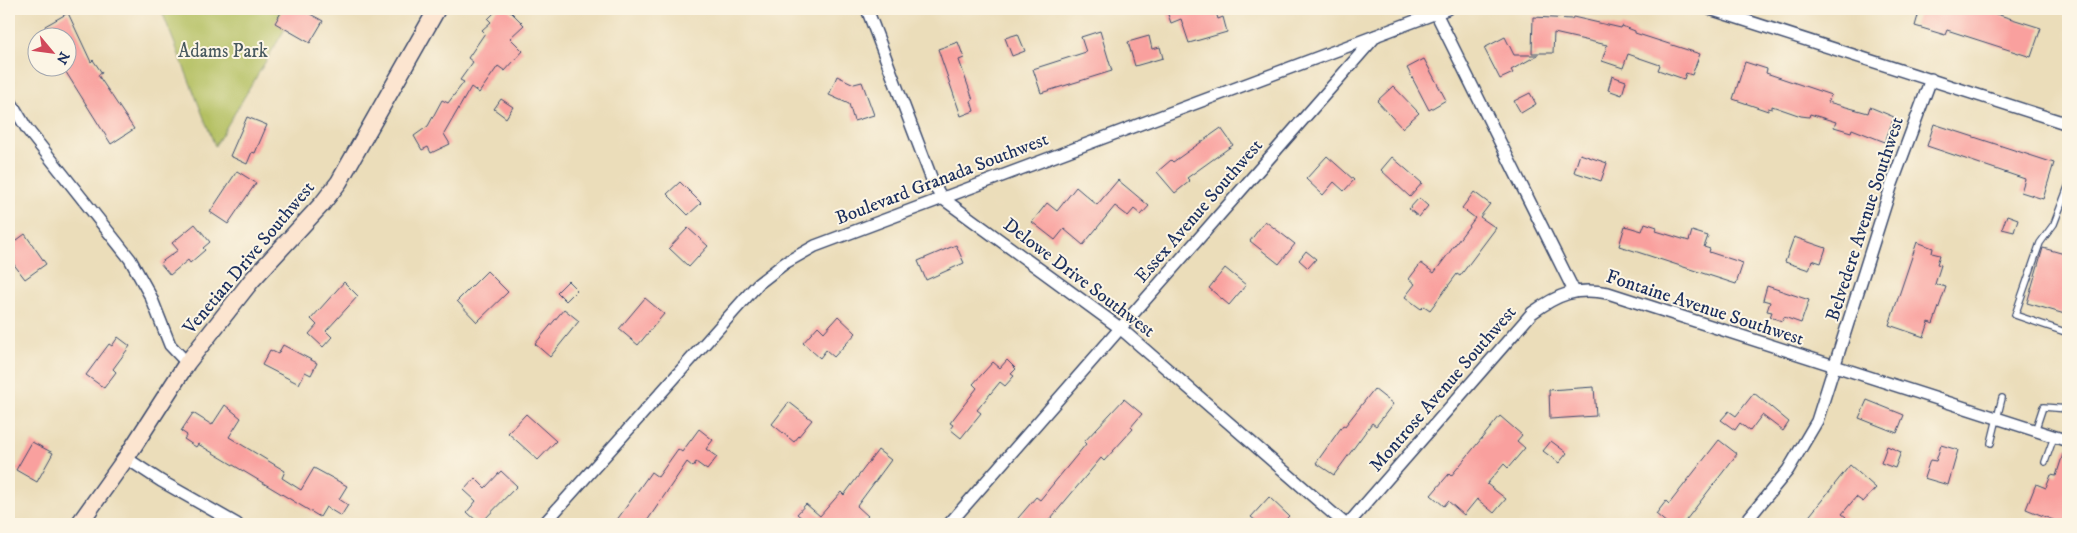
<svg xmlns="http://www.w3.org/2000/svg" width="2077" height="533" font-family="'IM FELL DW Pica',serif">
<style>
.green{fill:#b4c062;stroke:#687860}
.building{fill:#f9a09e}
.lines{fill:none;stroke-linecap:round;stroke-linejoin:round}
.lane-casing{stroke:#3a496c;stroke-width:8}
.street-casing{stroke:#3a496c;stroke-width:14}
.secondary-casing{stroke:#3a496c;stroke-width:19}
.lane{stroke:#fff;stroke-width:5.5}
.street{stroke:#fff;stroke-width:11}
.secondary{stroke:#fce5d0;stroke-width:16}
.labels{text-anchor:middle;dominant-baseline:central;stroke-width:4;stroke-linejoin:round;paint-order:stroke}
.park-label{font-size:19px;fill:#495a5f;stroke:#fcf5e5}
.street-label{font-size:19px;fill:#1b2f5e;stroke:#fcf5e5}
</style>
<rect width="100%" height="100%" fill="#fcf5e5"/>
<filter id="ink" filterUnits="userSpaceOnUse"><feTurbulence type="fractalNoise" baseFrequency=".02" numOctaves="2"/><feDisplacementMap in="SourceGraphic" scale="10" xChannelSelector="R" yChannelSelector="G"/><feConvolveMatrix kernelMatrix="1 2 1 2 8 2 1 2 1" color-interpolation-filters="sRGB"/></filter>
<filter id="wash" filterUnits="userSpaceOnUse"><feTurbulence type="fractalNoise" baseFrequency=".0096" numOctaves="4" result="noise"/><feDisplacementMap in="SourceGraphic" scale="20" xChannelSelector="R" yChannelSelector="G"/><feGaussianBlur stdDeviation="1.12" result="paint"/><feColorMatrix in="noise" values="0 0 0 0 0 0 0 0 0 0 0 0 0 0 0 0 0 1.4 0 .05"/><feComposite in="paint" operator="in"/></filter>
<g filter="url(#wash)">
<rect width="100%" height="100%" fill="#ebddba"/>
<path class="green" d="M161,9H297L215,146Z"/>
<g id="blocks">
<g class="building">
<path d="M283,9H301L323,21L310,43L275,23Z"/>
<path d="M498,9H508L524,25L510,38L523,51L505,71L498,66L479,93L471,87L444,134L450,144L431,153L428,147L422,150L414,136L428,126L442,100L448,103L464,82L460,80L473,62L468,58L485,33L482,30L491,22L488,19Z"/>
<path d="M1166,9H1215L1218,19L1223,17L1227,32L1189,43L1181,19L1171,23Z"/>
<path d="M1920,9H1995L1993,13L2041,28L2031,57L1947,30L1945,35L1915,26Z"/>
<path d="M68,13L91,62L93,60L102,73L98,75L134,129L111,144L64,69L68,68V38H50L45,26Z"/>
<path d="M1533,17L1572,19L1573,17L1621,28L1622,26L1635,31V33L1700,54L1692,75L1686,73L1684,79L1658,70L1660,65L1628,54L1623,68L1602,61L1607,45L1554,33L1553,53H1532Z"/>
<path d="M1100,31L1112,71L1041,93L1033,69L1086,52L1081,37Z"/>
<path d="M1018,34L1025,51L1012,56L1005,38Z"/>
<path d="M1149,36L1152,49L1160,47L1163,58L1135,66L1128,42Z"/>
<path d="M1505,37L1514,55H1538L1511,70L1513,73L1500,79L1484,48Z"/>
<path d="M958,42L964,58L959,60L973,100L971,101L974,111L961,116L938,49Z"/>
<path d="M1424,59L1446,100L1429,110L1407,68Z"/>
<path d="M1745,62L1767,69L1766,73L1831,95L1828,102L1868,113L1870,107L1894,117L1885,142L1852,129L1851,132L1834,127L1836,122L1810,114L1809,117L1801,116L1772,106V109L1768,108V111L1733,99Z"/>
<path d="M837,76L854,84L862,82L874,115L854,121L849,104L829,95Z"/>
<path d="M1612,76L1626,81L1622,95L1608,90Z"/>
<path d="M1393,86L1419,113L1402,128L1377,101Z"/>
<path d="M1530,93L1536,104L1521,113L1514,101Z"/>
<path d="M501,99L513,107L506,118L494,109Z"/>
<path d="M247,117L267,125L255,153L252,152L247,164L230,156Z"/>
<path d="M1934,124L2054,163L2043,199L2021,192L2025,179L1927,146Z"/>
<path d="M1221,128L1233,145L1187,178L1190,181L1175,193L1157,172L1171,160L1173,162Z"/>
<path d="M1580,154L1607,163L1601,181L1574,172Z"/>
<path d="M1327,156L1354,180L1344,191L1334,182L1323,195L1306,179Z"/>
<path d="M1392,157L1422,183L1410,197L1381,170Z"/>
<path d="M237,171L256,183L228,224L210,212Z"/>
<path d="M1118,180L1149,206L1141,215L1134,209L1128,216L1115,206L1083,245L1064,229L1055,240L1032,222L1047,203L1057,211L1076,187L1097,205Z"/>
<path d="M680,182L701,203L688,215L667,194Z"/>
<path d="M1474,192L1490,204L1480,217L1496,228L1460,276L1457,274L1430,310L1424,306L1421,309L1405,297L1415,284L1409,279L1421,263L1434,273L1475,218L1462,208Z"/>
<path d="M1419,198L1428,206L1419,217L1409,209Z"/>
<path d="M2007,215L2018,219L2014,232L2002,229Z"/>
<path d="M1265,221L1295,244L1279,264L1250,241Z"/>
<path d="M1645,223L1657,227L1656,231L1689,241L1692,231L1708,236L1704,247L1710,249L1709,252L1743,263L1736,284L1619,246L1625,226L1642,231Z"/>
<path d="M195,224L210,242L203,248L205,250L190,263L188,260L170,275L160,263L178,250L172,243Z"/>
<path d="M688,228L708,246L689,267L669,248Z"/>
<path d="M25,234L46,264L25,279L9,258V246Z"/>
<path d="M1794,237L1826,248L1821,263L1812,260L1809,270L1785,262Z"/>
<path d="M1917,242L1933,248L1932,253L1940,255L1937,264L1941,265L1935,284L1946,287L1933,324L1929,322L1924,337L1889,325Z"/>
<path d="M956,245L964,263L926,280L918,261Z"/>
<path d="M2043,248L2068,255V315L2027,303Z"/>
<path d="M1306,251L1316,259L1308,268L1299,260Z"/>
<path d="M1225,268L1246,285L1229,305L1209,288Z"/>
<path d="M487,271L508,292L477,322L457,301Z"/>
<path d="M568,281L577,290L566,301L557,292Z"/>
<path d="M344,282L358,296L326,331L332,337L323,347L309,334L317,325L311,319Z"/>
<path d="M1767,286L1809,300L1801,323L1784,317L1782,321L1770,317L1772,312L1767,311L1770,302L1763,300Z"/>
<path d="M645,298L664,314L638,345L619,329Z"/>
<path d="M564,309L579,321L550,357L535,344Z"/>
<path d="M838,316L856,333L834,357L826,350L820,358L803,343L818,326L824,332Z"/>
<path d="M118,337L130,346L113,369L116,372L104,388L86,375L109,344L112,346Z"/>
<path d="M283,345L317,363L311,375L305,372L299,384L262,365L270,350L278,354Z"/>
<path d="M1007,360L1016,369L1011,374L1014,376L1005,386L1000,382L977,410L981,413L961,438L950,429L953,425L950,423L977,388L973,384L993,362L1000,368Z"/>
<path d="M1594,387L1596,416L1550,419L1549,390Z"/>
<path d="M1374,389L1393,404L1376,426L1372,423L1334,475L1316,463L1343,425L1345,426Z"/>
<path d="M1754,393L1789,422L1783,431L1762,415L1750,431L1740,423L1735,430L1721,420L1729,411L1736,416Z"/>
<path d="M1124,399L1142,414L1131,427L1133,429L1104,461L1101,458L1046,524H1013L1036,497L1040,500L1086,444L1084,442Z"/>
<path d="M1867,400L1904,415L1897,433L1859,418Z"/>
<path d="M789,402L812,420L794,442L772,424Z"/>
<path d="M225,405L241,418L229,437L285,471L282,478L301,490L314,468L347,486L339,499L348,505L341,516L326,507L320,517L198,444L196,447L184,439L187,435L181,431L193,413L212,425Z"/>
<path d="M526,414L556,441L538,460L508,433Z"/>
<path d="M1500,416L1522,435L1517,441L1525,448L1508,468L1504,464L1487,484L1506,499L1494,513L1477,499L1464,515L1448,501L1444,506L1431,495L1449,474L1451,476Z"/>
<path d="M699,429L713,440L706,449L717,457L707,470L696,462L693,467L687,462L645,524H614L651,472L658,477L678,449L682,452Z"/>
<path d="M1719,440L1737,454L1683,524H1668L1656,514L1666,501L1669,504Z"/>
<path d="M1551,441L1567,453L1559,463L1543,451Z"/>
<path d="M32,442L53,453L37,482L16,470Z"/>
<path d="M1941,445L1958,450L1948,485L1924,478L1930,460L1936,461Z"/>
<path d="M1887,446L1901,452L1895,468L1881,463Z"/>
<path d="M2065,448H2068V524H2063L2026,509L2036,484L2046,488L2051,475L2056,476Z"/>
<path d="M878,450L891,460L857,506L868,516L861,524H809L797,514L806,504L820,516L841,492L844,495Z"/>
<path d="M1850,465L1876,488L1863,502L1856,497L1842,514L1846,517L1840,524H1803Z"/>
<path d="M501,471L517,486L480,524L467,512L476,501L464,490L475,478L485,488Z"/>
<path d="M1269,497L1289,516L1281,524H1260L1251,517Z"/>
</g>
</g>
</g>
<g filter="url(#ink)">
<use href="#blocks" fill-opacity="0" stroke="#3a496c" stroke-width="1"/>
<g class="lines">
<g class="lane-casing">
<g id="lane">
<path d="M2068,187L2054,224L2040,243L2015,315L2068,333"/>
<path d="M2035,431L2043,407L2068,409"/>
<path d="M1991,443L2002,398"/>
<path d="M2045,462L2054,437"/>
</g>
</g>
<g class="street-casing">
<g id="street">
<path d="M867,9L934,185L942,198L1120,328L1345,524"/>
<path d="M1434,9L1574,291"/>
<path d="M1710,9L2068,124"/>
<path d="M9,99L27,129L130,259L151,297L170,345L187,363"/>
<path d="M126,458L161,481L237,524"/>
<path d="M544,524L758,284L785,263L815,246L1447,9"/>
<path d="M949,524L1376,36"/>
<path d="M1348,524L1532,313C1558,294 1576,287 1608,293L2068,441"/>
<path d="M1744,524L1788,470L1817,421L1892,184L1931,79"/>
</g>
</g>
<g class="secondary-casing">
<path id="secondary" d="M79,524L126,458L187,363L252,280L322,204L339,182L437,9"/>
</g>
<use href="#lane" class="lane"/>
<use href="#street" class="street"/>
<use href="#secondary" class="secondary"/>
</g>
</g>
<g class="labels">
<g class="park-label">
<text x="223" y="51">Adams Park</text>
</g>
<g class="street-label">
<text transform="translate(942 179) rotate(-21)">Boulevard Granada Southwest</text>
<text transform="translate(1199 211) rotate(-49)">Essex Avenue Southwest</text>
<text transform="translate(1865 219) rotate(-72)">Belvedere Avenue Southwest</text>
<text transform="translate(249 258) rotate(-50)">Venetian Drive Southwest</text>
<text transform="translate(1079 278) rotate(37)">Delowe Drive Southwest</text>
<text transform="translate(1705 308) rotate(18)">Fontaine Avenue Southwest</text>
<text transform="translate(1443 389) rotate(-49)">Montrose Avenue Southwest</text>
</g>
</g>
<rect width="2077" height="533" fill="none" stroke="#fcf5e5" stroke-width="30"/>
<g transform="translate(52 52) rotate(119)"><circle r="24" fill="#fcf5e5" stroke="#a2a6af"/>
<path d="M0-4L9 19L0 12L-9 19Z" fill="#d1495b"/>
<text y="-8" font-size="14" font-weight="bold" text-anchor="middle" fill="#1b2f5e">N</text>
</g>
</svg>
